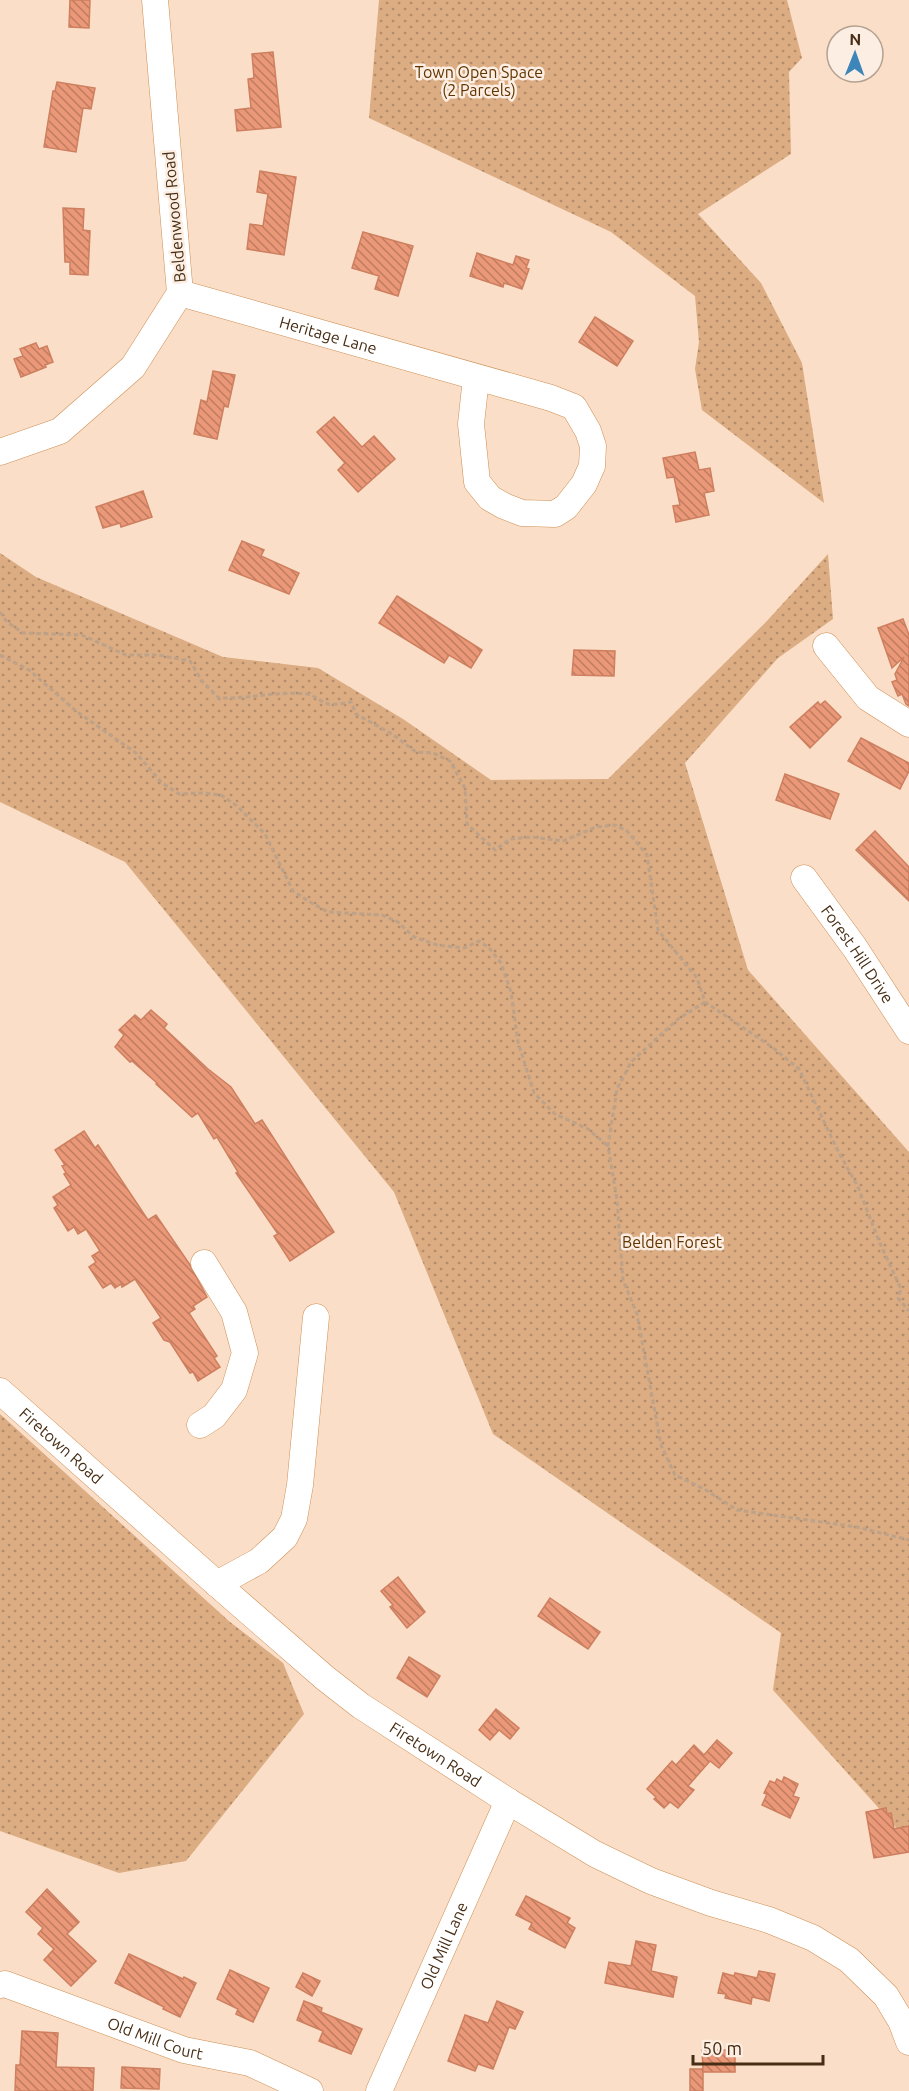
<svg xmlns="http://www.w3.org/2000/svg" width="909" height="2091" font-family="Ubuntu,sans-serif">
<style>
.grass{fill:url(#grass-dots)}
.building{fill:url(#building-back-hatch);stroke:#cd7f5f;stroke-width:1.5}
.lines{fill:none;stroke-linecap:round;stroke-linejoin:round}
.minor-casing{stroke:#ce8f54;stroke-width:27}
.path{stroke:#bda28a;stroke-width:3;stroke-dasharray:4.5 3;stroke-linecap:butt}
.minor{stroke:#fff;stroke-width:26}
.labels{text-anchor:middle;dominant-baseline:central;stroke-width:5;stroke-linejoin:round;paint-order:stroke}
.park-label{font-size:16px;fill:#623500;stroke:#fceee3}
.street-label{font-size:16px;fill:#472d14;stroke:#fceee3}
</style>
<defs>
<pattern id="grass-dots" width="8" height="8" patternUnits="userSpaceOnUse" patternTransform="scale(1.5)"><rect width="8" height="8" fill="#dcac82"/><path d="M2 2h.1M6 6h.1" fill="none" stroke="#b48c69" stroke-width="1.8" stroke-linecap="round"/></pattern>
<pattern id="building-back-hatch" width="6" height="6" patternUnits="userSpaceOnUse" patternTransform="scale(1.5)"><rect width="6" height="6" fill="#ea9878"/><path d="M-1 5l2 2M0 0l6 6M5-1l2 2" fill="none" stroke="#bf7c61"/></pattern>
</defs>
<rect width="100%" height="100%" fill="#fadec7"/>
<g class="grass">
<path d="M379,0H787L802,58L789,72L791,154L698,214L761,283L802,363L824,503L702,410L695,369L699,342L695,296L611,232L369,118Z"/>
<path d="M0,553L36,577L223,657L318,668L403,719L491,780L608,779L766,622L828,554L833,619L778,658L685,763L748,970L909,1152V1842L773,1690L781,1633L493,1434L394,1192L125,862L0,802Z"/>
<path d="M0,1414L230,1622L283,1663L304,1714L186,1861L119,1873L0,1831Z"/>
</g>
<g class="building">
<path d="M70,0H90L89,28L69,27Z"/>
<path d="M273,52L281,127L237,131L235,110L251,108L248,79L254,78L252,54Z"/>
<path d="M57,82L95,88L91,109L83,108L76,152L44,147L53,91H55Z"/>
<path d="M260,171L296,177L284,255L247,249L250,224L263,226L268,194L257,192Z"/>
<path d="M63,208L84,209L83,230L90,231L88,275L70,274V262H65Z"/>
<path d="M363,232L413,246L398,296L375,289L379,276L352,268Z"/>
<path d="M477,253L513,265L516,256L529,260L526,268L529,269L522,289L504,283L503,287L470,276Z"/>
<path d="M595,317L633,341L617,366L579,342Z"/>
<path d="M36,343L39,349L47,346L53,362L45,365L46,367L21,377L14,359L23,356L20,349Z"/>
<path d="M213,371L235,375L228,407L224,406L217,439L194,434L201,400L207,402Z"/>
<path d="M334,417L362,447L374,436L395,459L358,492L338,470L345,463L317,432Z"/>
<path d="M695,452L699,470L710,468L714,491L704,493L709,515L676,522L673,506L680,505L674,477L667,478L663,458Z"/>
<path d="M143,491L152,517L121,527L120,523L103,528L96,507Z"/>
<path d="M242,541L264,550L261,556L299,573L289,594L229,570Z"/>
<path d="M397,596L482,650L471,668L449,655L444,663L379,623Z"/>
<path d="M903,619L909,635V706L906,704L902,694L898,696L892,682L897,680L895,674L904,657L892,668L878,628Z"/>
<path d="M574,650L615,651L614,676L572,675Z"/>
<path d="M825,701L841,717L810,748L790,727L818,702L820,705Z"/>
<path d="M861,738L909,763V771L900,789L848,761Z"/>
<path d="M785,774L839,794L830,819L776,800Z"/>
<path d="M875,831L909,867V901L856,850Z"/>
<path d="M151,1010L167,1024L164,1028L208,1069L231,1087L255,1124L262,1120L334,1232L290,1261L274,1236L278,1234L236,1173L238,1172L217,1137L214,1139L198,1113L192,1117L156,1084L157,1083L132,1061L130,1062L115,1047L124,1035L119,1030L135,1015L141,1020Z"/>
<path d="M84,1131L95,1148L98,1145L148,1220L156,1215L190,1265L207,1297L193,1306L195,1309L189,1313L217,1356L214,1358L220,1367L198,1381L193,1372L190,1373L170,1342L164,1340L153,1323L161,1318L135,1279L122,1287L121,1284L115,1288L111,1283L103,1288L89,1267L96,1262L92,1256L100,1251L86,1229L78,1234L74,1227L68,1231L54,1208L58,1205L53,1197L71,1185L64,1174L66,1173L62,1166L65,1165L55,1150Z"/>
<path d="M398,1577L425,1612L407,1628L390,1607L393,1605L381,1591Z"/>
<path d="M550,1598L600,1632L588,1649L538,1616Z"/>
<path d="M409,1657L440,1676L427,1697L397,1678Z"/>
<path d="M496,1709L519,1728L510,1739L499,1730L490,1740L479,1730Z"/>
<path d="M717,1740L732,1753L719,1768L710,1761L688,1786L694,1790L678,1808L670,1802L664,1808L654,1799L656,1797L647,1789L672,1761L676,1765L694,1745L704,1755Z"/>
<path d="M784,1777L798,1784L793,1796L799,1798L790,1818L762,1805L767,1794L764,1793L770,1781L775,1783L777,1779L782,1782Z"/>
<path d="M886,1808L887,1814L891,1813L894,1829L909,1826V1852L874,1858L866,1812Z"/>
<path d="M47,1889L79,1922L67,1934L96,1961L71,1986L44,1960L54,1949L38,1934L43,1928L26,1912Z"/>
<path d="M526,1896L570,1918L567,1923L575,1928L565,1948L529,1929L532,1923L516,1915Z"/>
<path d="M636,1941L656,1945L651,1971L677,1977L673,1997L605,1983L609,1962L631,1966Z"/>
<path d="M129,1954L183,1979L184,1977L196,1983L180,2017L163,2009L164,2007L115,1983Z"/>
<path d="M230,1970L269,1988L253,2022L236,2014L238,2009L217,1999Z"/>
<path d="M759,1971L775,1974L769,2001L752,1997L751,2004L725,1998L726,1994L718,1993L723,1973L734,1976L735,1973L757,1978Z"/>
<path d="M303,1973L320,1981L312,1996L296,1987Z"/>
<path d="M304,2001L322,2008L321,2012L362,2029L351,2054L319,2041L323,2031L297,2020Z"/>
<path d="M497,2001L523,2012L515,2029L509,2027L493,2069L478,2064L475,2071L448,2061L465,2015L488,2023Z"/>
<path d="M22,2031L58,2033L56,2067L94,2068L93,2091H15L16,2065H20Z"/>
<path d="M702,2050H735V2072H703V2091H690V2069H703Z"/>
<path d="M122,2067L160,2069L159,2089L121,2088Z"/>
</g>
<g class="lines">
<g class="minor-casing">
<g id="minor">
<path id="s1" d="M180,293L551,398L574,407L588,431L593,446L592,466L584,484L566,507L555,514L522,513L504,506L490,498L477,482L471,424L476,378"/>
<path d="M0,452L60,431L133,367L180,293L155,0"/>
<path d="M826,646L868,698L909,724"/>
<path id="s2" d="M804,878L855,948L909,1031"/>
<path id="s3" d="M0,1391L217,1584L325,1678L361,1706L508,1801L595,1854L651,1881L711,1903L769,1920L813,1938L849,1960L886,1996L901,2021L909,2042"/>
<path d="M200,1425L214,1416L234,1390L245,1353L234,1312L204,1263"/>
<path d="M217,1584L259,1561L285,1537L294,1519L300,1485L316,1317"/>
<path id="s4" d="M0,1985L5,1984L184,2050L250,2063L310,2091"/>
<path id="s5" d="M379,2091L508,1801"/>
</g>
</g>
<g class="path">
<path d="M0,612L7,622L23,633L82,635L126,655H158L190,661L202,681L219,698C249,699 277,691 307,694C315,695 320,702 328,704C335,705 344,703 351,702L356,714L392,734L416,752L433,753L450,761L465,788L467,824L495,850L510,839L532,837L563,841L596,827L615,825L627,831L647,855L658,930L697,978L705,1002L772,1047L799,1069L837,1149L858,1187L879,1241L901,1289L898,1298L909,1311"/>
<path d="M0,655L29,670L76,711L136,753L161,782L179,794L203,793L221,795L237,806L265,834L293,891L308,901L328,912L382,915L398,922L414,937L437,945L464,948L479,941L489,948L501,963L511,992L518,1042L534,1093L555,1114L588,1129L608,1146"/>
<path d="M705,1002L678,1019L631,1062L617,1089L608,1146L617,1200L623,1280L637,1314L661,1445L675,1475L704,1489L737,1510L857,1527L909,1540"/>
</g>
<use href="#minor" class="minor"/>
</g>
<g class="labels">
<g class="park-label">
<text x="479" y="72">Town Open Space<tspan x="479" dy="18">(2 Parcels)</tspan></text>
<text x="672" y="1242">Belden Forest</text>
</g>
<g class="street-label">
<text transform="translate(174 217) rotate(-95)">Beldenwood Road</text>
<text stroke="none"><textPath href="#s1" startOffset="154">Heritage Lane</textPath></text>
<text stroke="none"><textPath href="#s2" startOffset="93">Forest Hill Drive</textPath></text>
<text stroke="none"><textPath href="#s3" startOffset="82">Firetown Road</textPath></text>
<text stroke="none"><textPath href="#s3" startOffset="568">Firetown Road</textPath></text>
<text stroke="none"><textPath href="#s5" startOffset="159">Old Mill Lane</textPath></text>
<text stroke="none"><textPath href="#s4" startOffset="165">Old Mill Court</textPath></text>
</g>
</g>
<g transform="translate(855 54) rotate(1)"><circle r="28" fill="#fceee3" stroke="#b4a190" stroke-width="1.5"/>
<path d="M0-4.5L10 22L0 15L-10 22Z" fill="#3c86b9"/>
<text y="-9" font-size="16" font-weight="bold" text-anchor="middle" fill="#472d14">N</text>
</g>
<path d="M693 2055v9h130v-9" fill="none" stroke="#472d14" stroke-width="3"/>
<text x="702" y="2055" font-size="18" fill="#472d14" stroke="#fceee3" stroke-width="4.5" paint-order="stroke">50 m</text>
</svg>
